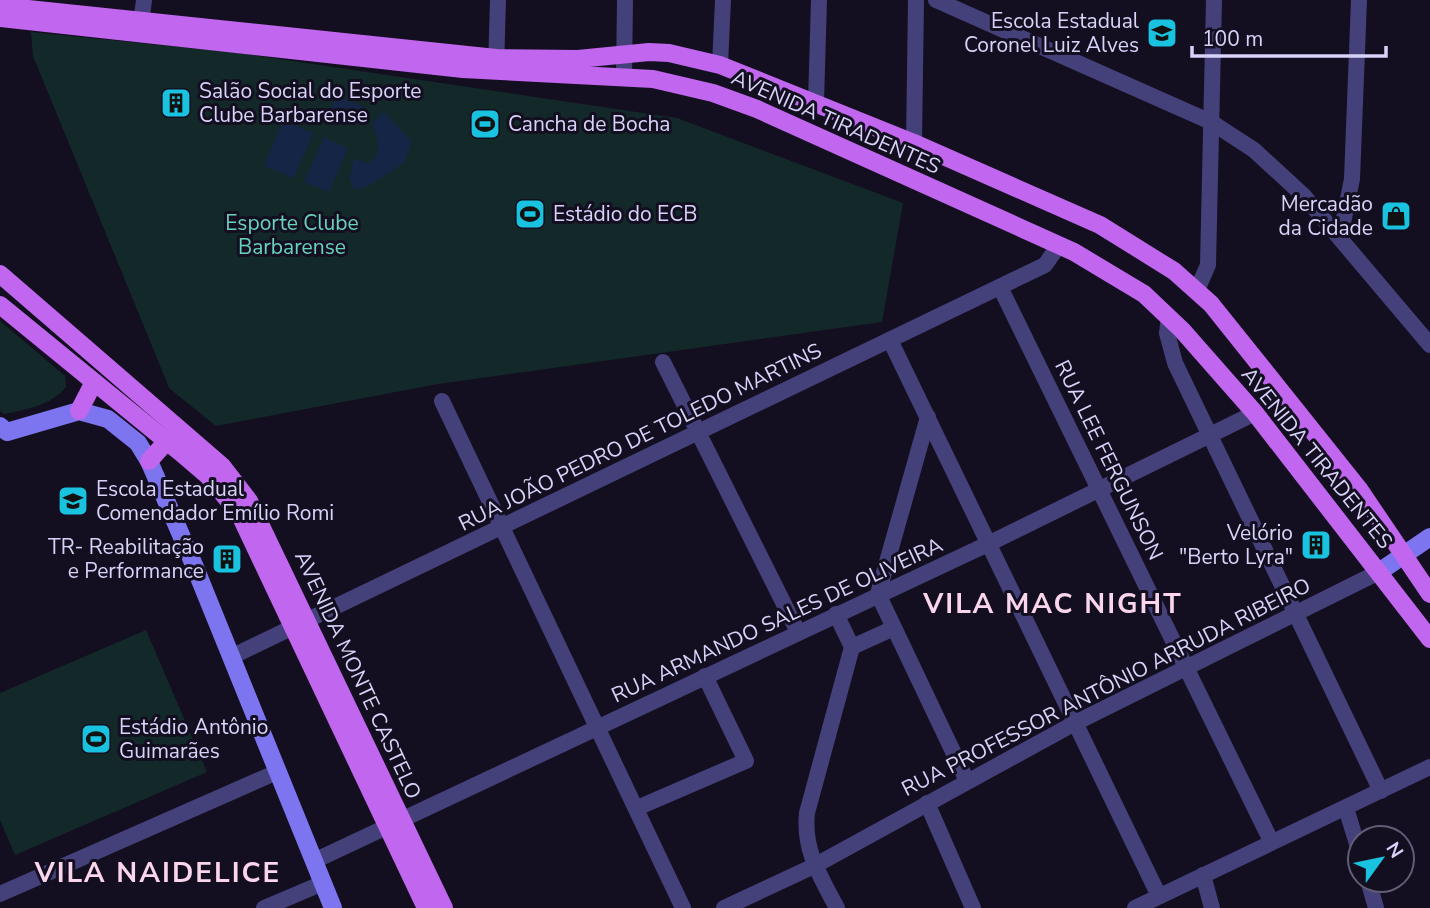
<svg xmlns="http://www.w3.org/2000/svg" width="1430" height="908" font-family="'Nunito Sans',sans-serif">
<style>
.green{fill:#132929}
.water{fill:#152545}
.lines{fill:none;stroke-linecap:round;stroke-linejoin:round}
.street{stroke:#44407a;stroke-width:16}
.secondary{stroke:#7d75f0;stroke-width:18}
.primary{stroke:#c166ee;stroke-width:18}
.labels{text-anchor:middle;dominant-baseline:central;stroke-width:6;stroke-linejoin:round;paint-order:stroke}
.poi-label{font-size:21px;fill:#d9d3fa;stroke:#130f20;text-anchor:start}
.street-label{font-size:21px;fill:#d9d3fa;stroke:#130f20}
.park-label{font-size:21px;fill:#68d2bc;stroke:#130f20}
.district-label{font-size:28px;font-weight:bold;letter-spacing:2px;fill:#fad5eb;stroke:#130f20}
</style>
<rect width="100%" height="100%" fill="#130f20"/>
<g class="green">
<path d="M31,32L239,53L677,118L903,203L882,322L438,384L216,426L169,388L166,380L33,56Z"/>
<path d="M0,321L65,376L66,387C50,406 28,409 4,414L0,411Z"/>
<path d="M146,630L207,772L15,855L0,820V693Z"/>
</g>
<g class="water">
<path d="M336,95L364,107L356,126L329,114Z"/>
<path d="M384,112L412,142L404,163L370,185L356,190L349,179L354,159L368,163C386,152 375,138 372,122Z"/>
<path d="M283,120L313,133L294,178L264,166Z"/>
<path d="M324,137L348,149L329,192L304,182Z"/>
</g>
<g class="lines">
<g class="street">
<path d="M936,0L1211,122L1254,150L1304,196L1430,345"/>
<path d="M140,32L144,0"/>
<path d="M720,65L723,0"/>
<path d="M496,68L498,0"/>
<path d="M624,77L625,0"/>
<path d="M816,102L819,0"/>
<path d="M914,143L916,0"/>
<path d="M1340,238L1352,179L1359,0"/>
<path d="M1000,287L1271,841"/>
<path d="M1197,290L1208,265L1214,0"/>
<path d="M1169,317L1167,333L1175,363L1381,791"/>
<path d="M890,340L1159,896"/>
<path d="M663,362L798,632"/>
<path d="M442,401L683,908"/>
<path d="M928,417L878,594L967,781"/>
<path d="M836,614L852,647L807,813C803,850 820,876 837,908"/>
<path d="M852,647L894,628"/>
<path d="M231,657L1045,265L1059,245"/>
<path d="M927,803L973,908"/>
<path d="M637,808L746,761L705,676"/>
<path d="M1346,808L1360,854"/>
<path d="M314,861L990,543L1255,413"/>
<path d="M1203,875L1212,908"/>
<path d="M1368,880L1376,908"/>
<path d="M0,894L277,772"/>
<path d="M264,908L323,883"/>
<path d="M724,908L814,866L1075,723L1379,572"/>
<path d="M1135,908L1430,767"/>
</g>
<g class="secondary">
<path d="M0,426L7,432L79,411L108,419L138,443L149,461L194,565L333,908"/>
<path d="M1379,572L1430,537"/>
</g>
<g class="primary">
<path d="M0,6L496,58L578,59L649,52L669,53L720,65L914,143L1100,225L1174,271L1211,304L1359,489L1430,594"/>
<path d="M0,18L463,69L653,79L713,93L757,109L1074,252L1144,294L1182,330L1255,413L1430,639"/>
<path d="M0,274L222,466L249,501L444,908"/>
<path d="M0,305L180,452L208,476L239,513L426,908"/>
<path d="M79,411L94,382"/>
<path d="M149,461L167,441"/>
</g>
</g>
<defs>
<g id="school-square" transform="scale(1.575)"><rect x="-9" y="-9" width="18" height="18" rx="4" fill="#19c3e0" stroke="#130f20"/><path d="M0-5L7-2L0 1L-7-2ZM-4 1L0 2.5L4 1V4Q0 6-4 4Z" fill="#111"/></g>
<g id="building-square" transform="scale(1.575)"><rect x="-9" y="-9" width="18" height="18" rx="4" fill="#19c3e0" stroke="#130f20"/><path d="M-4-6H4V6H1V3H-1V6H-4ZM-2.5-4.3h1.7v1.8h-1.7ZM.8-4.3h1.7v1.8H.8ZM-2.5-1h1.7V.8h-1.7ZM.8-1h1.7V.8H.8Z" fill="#111"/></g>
<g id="stadium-square" transform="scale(1.575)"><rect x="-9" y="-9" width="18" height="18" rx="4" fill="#19c3e0" stroke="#130f20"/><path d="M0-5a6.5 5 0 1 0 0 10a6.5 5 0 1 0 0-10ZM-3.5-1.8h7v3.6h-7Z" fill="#111"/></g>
<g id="shop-square" transform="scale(1.575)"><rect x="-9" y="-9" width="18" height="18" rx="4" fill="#19c3e0" stroke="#130f20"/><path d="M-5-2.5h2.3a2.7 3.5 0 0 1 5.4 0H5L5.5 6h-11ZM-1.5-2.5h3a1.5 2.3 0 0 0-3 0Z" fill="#111"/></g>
</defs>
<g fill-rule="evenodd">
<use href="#school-square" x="1162" y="33"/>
<use href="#building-square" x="176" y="103"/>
<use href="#stadium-square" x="485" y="124"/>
<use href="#stadium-square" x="530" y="214"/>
<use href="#shop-square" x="1396" y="216"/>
<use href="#school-square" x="73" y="501"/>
<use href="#building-square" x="1316" y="545"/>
<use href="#building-square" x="227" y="559"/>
<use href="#stadium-square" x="96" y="739"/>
</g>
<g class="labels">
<g class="poi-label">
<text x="1139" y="21" text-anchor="end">Escola Estadual<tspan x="1139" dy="24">Coronel Luiz Alves</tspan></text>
<text x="199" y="91">Salão Social do Esporte<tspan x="199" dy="24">Clube Barbarense</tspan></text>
<text x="508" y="124">Cancha de Bocha</text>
<text x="1373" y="204" text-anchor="end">Mercadão<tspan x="1373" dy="24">da Cidade</tspan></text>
<text x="553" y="214">Estádio do ECB</text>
<text x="96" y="489">Escola Estadual<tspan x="96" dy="24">Comendador Emílio Romi</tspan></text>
<text x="1293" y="533" text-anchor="end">Velório<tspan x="1293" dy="24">"Berto Lyra"</tspan></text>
<text x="204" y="547" text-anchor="end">TR- Reabilitação<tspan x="204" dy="24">e Performance</tspan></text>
<text x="119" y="727">Estádio Antônio<tspan x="119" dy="24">Guimarães</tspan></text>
</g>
<g class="street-label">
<text transform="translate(836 122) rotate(24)">AVENIDA TIRADENTES</text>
<text transform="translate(640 437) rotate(-26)">RUA JOÃO PEDRO DE TOLEDO MARTINS</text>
<text transform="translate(1317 458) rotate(51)">AVENIDA TIRADENTES</text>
<text transform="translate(1109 460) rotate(64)">RUA LEE FERGUNSON</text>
<text transform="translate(777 620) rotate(-25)">RUA ARMANDO SALES DE OLIVEIRA</text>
<text transform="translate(358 675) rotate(65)">AVENIDA MONTE CASTELO</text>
<text transform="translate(1106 687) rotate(-27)">RUA PROFESSOR ANTÔNIO ARRUDA RIBEIRO</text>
</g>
<g class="park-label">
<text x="292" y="223">Esporte Clube<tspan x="292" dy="24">Barbarense</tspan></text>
</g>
<g class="district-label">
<text x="1053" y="604">VILA MAC NIGHT</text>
<text x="158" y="873">VILA NAIDELICE</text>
</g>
</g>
<g transform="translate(1381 859) rotate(57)"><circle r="33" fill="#130f20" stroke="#625d77" stroke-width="2"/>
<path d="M0-5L12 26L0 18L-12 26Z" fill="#19c3e0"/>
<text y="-10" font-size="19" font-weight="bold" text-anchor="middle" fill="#d9d3fa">N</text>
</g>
<path d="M1192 46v10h194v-10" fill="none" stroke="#d9d3fa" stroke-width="3.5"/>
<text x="1202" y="46" font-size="21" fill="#d9d3fa" stroke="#130f20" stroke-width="5" paint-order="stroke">100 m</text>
</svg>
